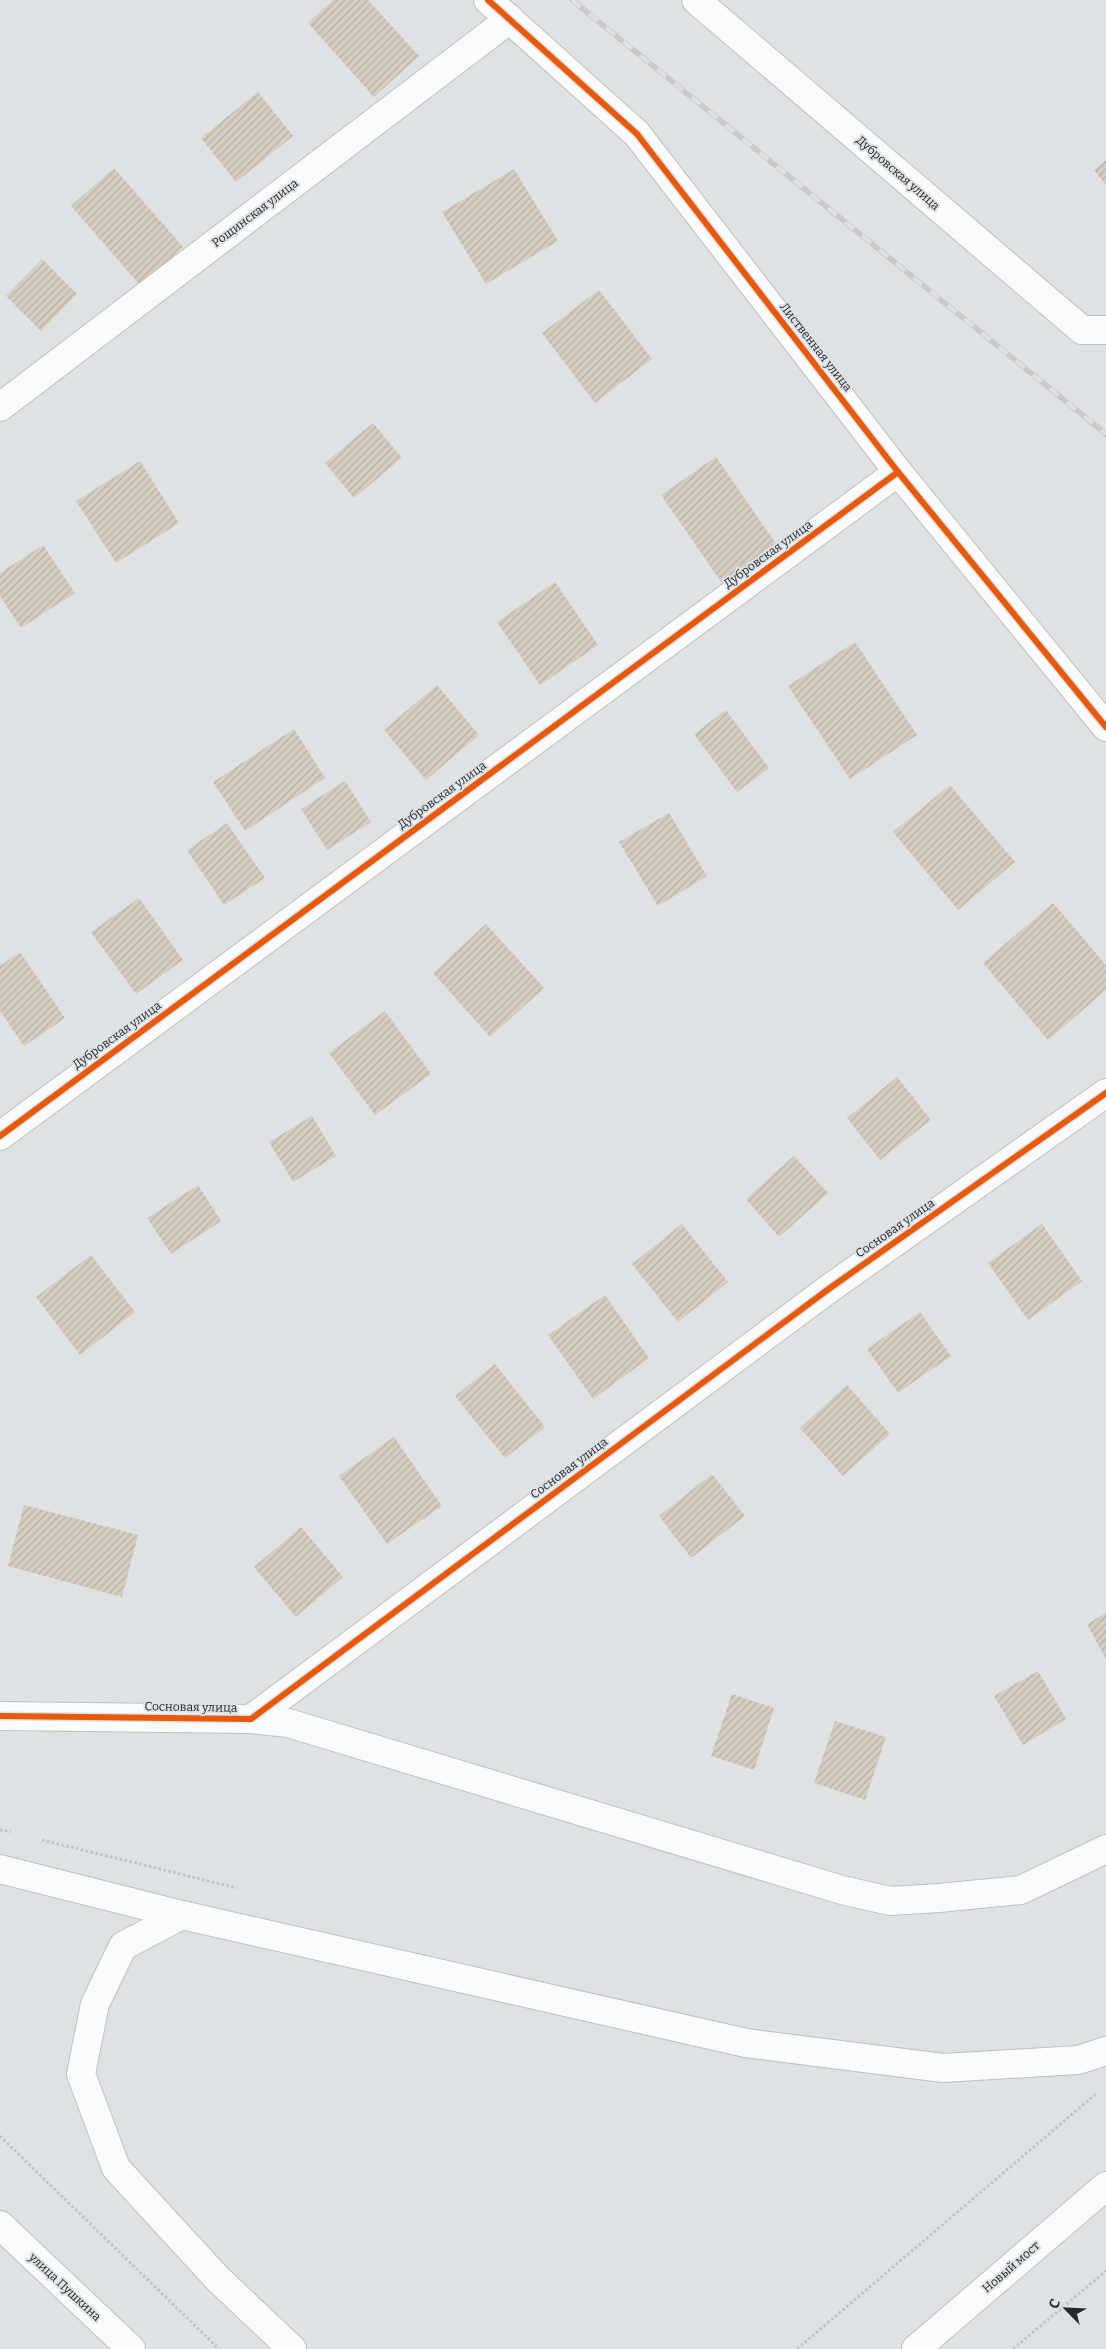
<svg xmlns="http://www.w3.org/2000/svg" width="1106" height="2349" font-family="Bitter,serif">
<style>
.building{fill:url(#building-hatch)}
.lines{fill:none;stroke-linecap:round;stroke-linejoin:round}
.street-casing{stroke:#bec0c1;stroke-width:30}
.secondary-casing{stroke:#bec0c1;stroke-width:30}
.highway-casing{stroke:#bec0c1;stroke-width:30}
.path{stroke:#c1c2c3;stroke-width:3;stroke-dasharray:2.5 2.5;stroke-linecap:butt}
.street{stroke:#fafbfb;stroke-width:28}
.secondary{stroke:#fafbfb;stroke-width:28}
.highway{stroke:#fafbfb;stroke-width:28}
.rail-casing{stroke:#c9c9ca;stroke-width:5.5}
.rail{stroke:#dce2e7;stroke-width:4;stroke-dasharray:11;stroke-linecap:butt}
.cycleway-casing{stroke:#dce2e7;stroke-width:9}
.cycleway{stroke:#e8590c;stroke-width:6}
.labels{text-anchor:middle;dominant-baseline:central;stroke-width:4;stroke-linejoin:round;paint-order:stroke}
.street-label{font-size:12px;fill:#26282a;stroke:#dce2e7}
</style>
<defs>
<pattern id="building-hatch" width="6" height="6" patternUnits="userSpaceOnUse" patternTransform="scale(1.25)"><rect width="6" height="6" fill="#d5cdbf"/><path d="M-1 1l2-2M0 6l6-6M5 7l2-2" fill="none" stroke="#b7b0a4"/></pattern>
</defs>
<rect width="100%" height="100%" fill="#dfe2e4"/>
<g class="building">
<path d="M333,0H368L419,56L374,97L308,23Z"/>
<path d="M258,92L293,136L236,182L201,138Z"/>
<path d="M1106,160V185L1094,170Z"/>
<path d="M114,168L183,247L140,285L71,206Z"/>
<path d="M514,169L558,241L486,284L442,212Z"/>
<path d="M42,259L77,294L41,331L6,296Z"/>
<path d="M599,290L652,359L595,403L542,333Z"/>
<path d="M373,423L402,458L354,498L325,463Z"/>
<path d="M716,457L779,548L724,586L661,495Z"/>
<path d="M140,461L179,523L116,563L76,501Z"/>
<path d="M43,545L75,593L21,628L0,596V573Z"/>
<path d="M555,582L598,645L540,685L497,622Z"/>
<path d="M855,642L917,735L850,779L788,686Z"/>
<path d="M437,685L479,735L426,780L384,730Z"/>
<path d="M726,710L769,768L737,792L694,734Z"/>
<path d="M294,729L325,778L245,831L213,782Z"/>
<path d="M345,781L371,822L327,850L301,809Z"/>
<path d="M950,785L1015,862L958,910L893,832Z"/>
<path d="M669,813L707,876L658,906L619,842Z"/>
<path d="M227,823L265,878L224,905L187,850Z"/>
<path d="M139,898L183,960L136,994L91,932Z"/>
<path d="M1053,903L1106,965V990L1048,1040L983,963Z"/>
<path d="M486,924L544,988L490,1037L433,973Z"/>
<path d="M20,952L65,1018L24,1046L0,1011V966Z"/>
<path d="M385,1011L431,1074L375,1115L329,1053Z"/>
<path d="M897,1077L931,1120L880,1160L847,1118Z"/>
<path d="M312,1116L336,1156L293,1182L269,1142Z"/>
<path d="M794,1156L828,1193L779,1237L746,1199Z"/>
<path d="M198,1185L221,1221L171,1254L147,1218Z"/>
<path d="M682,1224L728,1282L678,1322L632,1264Z"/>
<path d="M1042,1224L1082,1281L1028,1320L988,1263Z"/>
<path d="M91,1255L135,1312L80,1355L36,1297Z"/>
<path d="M605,1295L649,1358L593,1399L548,1335Z"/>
<path d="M920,1312L951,1356L898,1393L867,1349Z"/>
<path d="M495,1364L545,1427L505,1458L455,1396Z"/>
<path d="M847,1385L890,1434L843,1476L800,1428Z"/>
<path d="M394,1437L442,1506L387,1544L339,1476Z"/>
<path d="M712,1474L745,1516L691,1558L659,1516Z"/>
<path d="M24,1505L138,1535L122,1597L8,1566Z"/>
<path d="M301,1527L343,1577L296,1617L254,1567Z"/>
<path d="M1106,1613V1659L1087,1624Z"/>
<path d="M1038,1671L1066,1719L1023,1745L994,1696Z"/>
<path d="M732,1694L774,1708L754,1770L711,1756Z"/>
<path d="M835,1721L886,1737L865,1800L814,1783Z"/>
</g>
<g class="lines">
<g class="street-casing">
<g id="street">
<path d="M488,0L637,134L898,472L1106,727"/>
<path d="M696,0L1082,330H1106"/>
<path d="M0,407L510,19"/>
<path d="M0,1136L898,472"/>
<path d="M0,1716L251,1719L830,1288L1106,1093"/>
<path d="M251,1719L288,1723L842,1890L890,1901L939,1898L1021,1890L1106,1849"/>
</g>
</g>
<g class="secondary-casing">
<g id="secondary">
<path d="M0,1869L182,1915L746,2043L943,2068L1078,2060L1106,2051"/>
<path d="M182,1915L123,1946L95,2004L81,2074L116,2168L217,2278L292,2349"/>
<path d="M0,2225L131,2349"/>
</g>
</g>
<g class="highway-casing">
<path id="highway" d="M916,2349L1106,2186"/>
</g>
<g class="path">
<path d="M0,1830L11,1832"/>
<path d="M42,1840L237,1888"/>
<path d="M0,2136L219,2349"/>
<path d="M797,2349L1097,2093"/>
<path d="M1013,2349L1106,2271"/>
</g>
<use href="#street" class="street"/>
<use href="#secondary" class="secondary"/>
<use href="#highway" class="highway"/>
<g class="rail-casing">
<path id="rail" d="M572,0L1106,434"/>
</g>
<use href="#rail" class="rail"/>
<g class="cycleway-casing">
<g id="cycleway">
<path d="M488,0L637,134L898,472L1106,727"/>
<path d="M0,1136L898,472"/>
<path d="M0,1716L251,1719L830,1288L1106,1093"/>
</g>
</g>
<use href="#cycleway" class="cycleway"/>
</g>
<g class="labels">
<g class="street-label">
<text transform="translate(898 173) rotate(41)">Дубровская улица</text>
<text transform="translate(255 213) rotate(-37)">Рощинская улица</text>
<text transform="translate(816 347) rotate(52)">Лиственная улица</text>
<text transform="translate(768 554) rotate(-36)">Дубровская улица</text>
<text transform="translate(442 795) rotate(-36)">Дубровская улица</text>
<text transform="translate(117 1035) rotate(-36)">Дубровская улица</text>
<text transform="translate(895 1228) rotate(-35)">Сосновая улица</text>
<text transform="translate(569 1468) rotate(-37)">Сосновая улица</text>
<text transform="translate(191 1707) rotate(1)">Сосновая улица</text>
<text transform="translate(1011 2267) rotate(-41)">Новый мост</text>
<text transform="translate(65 2287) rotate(43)">улица Пушкина</text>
</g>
</g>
<g transform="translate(1066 2309) rotate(294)" stroke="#dce2e7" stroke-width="4" paint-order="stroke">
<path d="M0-4L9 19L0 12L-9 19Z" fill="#26282a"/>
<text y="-8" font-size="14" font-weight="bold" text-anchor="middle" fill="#26282a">С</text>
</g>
</svg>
